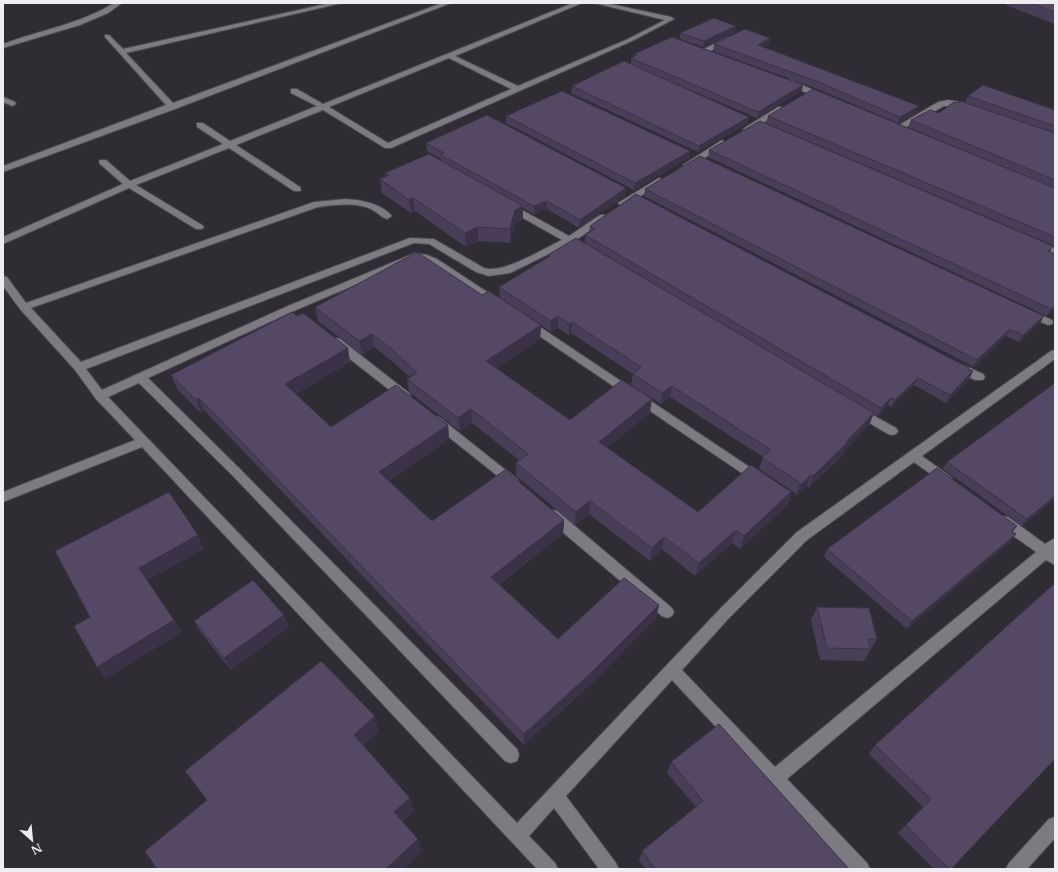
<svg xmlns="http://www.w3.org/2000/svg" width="1058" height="872" font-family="'Libre Baskerville',serif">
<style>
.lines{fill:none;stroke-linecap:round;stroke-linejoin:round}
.minor-casing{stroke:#4b484f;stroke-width:2}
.minor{fill:#7d7a82;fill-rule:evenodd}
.wall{fill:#493e57;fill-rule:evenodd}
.shaded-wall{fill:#3c3247}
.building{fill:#554865;stroke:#3c3247}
</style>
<rect width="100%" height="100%" fill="#2f2c34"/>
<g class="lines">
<g class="minor-casing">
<g id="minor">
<path d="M114,3H122L108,13L80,25L3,48V44C40,30 80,24 114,3Z"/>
<path d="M330,3H342L126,53L173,103L442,3H451L175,109L3,172V166L166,105L105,37V35H109L123,49Z"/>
<path d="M573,3H582L455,56L518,86L628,39L665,20L594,3H606L671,17L674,19L632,41L391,148H385L323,110L236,145L300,187L301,189L300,191H294L229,148L136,185L202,225L204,227L202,229H196L129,188L3,244V237L123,184L100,164L99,162L100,160H106L130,181L223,144L197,127V123H203L230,141L317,106L291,93V89H297L323,104ZM449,58L511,89L388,143L329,107Z"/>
<path d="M728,37L730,38V40L707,53H701L700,51Z"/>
<path d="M785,80H791L829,97L828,99H822L785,84Z"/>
<path d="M3,97L15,102L16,104L12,106L3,102Z"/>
<path d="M948,100L965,103L973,107L969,109L955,106H944L901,130H898L894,128L938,102Z"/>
<path d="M778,107H781L785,109L750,131H747L743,129Z"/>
<path d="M722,140L726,143L725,145L690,167L687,168L683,165Z"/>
<path d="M659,178L662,179L663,181L662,183L626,205H620L618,203Z"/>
<path d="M346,199C362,200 380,203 392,216L387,219C381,217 377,212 371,209C355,202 336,205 318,207L31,308L81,362L410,238L434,239L484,268C503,274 543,249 562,240L507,209L505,207L507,205H513L569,236L600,215H606L608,217L606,219L576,240L579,243L577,245L569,244L510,273L489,276L476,272L429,244L414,243L86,369L102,390L288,306L415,253L427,255L437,259L501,301L502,303L501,305H493L431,263L416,259L296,310L148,378L241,470L517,749L519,755L517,761L511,763L505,761L233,476L139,383L108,397L517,823L719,610L797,532L1051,351L1055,350V359L922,456L951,477L953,480L951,483L947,485L943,483L914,462L807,540L729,618L682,670L775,767L1036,552L998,525L996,521L998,517L1003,516L1008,517L1045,544L1055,538V565L1046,560L787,779L867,863L870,869H849L672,680L566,796L616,863L619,869H599L554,808L529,836L555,863L558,869H537L142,447L3,502V492L135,440L96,399L75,370L20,309L3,286V276L7,277L26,303L314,202Z"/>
<path d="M1036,240L1055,248V254L1033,245L1031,243Z"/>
<path d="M1027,309L1052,320L1053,322L1052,324L1048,325L1023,314L1022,312Z"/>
<path d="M527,320L531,321L763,476L765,479L763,482L759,484L755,482L523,325L522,323L523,321Z"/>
<path d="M336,338L340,339L409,393L411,396L409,399H401L332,345L331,342L332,339Z"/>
<path d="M959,363L983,374L985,377L983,380H975L955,370L953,367L955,364Z"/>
<path d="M858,407L896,428L898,431L896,434L892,435L888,434L854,414L852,411L854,408Z"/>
<path d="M435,416L439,417L517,479L519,482L517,485L513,487L509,485L431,423L429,420L431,417Z"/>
<path d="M552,510L557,511L672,608L674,612L672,616L667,618L662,616L547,519L546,515L547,511Z"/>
<path d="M1055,817V838L1027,869H1006L1009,863L1049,819Z"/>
</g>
</g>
<use href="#minor" class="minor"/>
</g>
<g class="wall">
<path d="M1006,3H1055V24L1006,5L1007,3Z"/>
<path d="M735,32L703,47L680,39V33Z"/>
<path d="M770,38L769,45L764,47L919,106L917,113L898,123L815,88L713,51L714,44Z"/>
<path d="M634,54L802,91L757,118L650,73L749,117L748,123L698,152L571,93L572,86L631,64V58L634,57Z"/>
<path d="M968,96L1055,110V246L766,123L768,116L1024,175L908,127L911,120L939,113L957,103L965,102Z"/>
<path d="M506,116L690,151L689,158L634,190L506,123Z"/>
<path d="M426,143L625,196L579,228L547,209L534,214L523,208V219L515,223L510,243L478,241L466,247L415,211L411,213L382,193L380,179L386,177L385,173L441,160V159L427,151Z"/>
<path d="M709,150L1053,246L1050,252L1055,309L1047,316L708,157Z"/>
<path d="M645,189L1044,316L1040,323L1019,342L1006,336L974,367L644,196Z"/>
<path d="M590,226L968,369L973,371L969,379L946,403L914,385L891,407L888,405L878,416L585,243V235L589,233Z"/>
<path d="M548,255L874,413L869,425L845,450L843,455L809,487L807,486L796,496L795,493L792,491L788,504L740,549L732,543L695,576L662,549L650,561L589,514L575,525L516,476V463L519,460L472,423L460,431L409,392L407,379L410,377L394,363L374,347L362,355L318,321L315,307L482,295L500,298L499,287L548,258ZM541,325L551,332L558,328L569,335L571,333L633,374L631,385L661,404L670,397L763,457L759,469L792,491L698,512L607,447L650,413L570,420L496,368L540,339Z"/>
<path d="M297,316L350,362L296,394L331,427L448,425L449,439L389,481L432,521L564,520L563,534L499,584L558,639L659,605L656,618L591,684L524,745L205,411L201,413L177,389L171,375Z"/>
<path d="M947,462L1055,499L1022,526L943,469Z"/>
<path d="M1017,526L1013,532L1010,542L907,629L824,557L827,549Z"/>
<path d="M1055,583L951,869H934L898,833L923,807L869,754L875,745Z"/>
<path d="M817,607L877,639L864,661L820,660L811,620Z"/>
<path d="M194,621L289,627L231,670L201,633Z"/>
<path d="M671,762L849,869H646L639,861L642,851L696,807L667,773Z"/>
</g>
<g class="shaded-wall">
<path d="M736,26L735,32L703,47L704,41Z"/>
<path d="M770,38L769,45L756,51L758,45Z"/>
<path d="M803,85L802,91L757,118L758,112Z"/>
<path d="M919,106L917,113L898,123L900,117Z"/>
<path d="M749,117L748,123L698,152L699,146Z"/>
<path d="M690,151L689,158L634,190L635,183Z"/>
<path d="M626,188L625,196L579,228L580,220Z"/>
<path d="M413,198L415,211L411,213L409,200Z"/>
<path d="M547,201V209L534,214V206Z"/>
<path d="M523,206V219L515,223L510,243V229L515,210Z"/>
<path d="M478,227V241L466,247L465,233Z"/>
<path d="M1055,306V309L1047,316L1051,309Z"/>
<path d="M558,316V328L551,332V321Z"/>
<path d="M1044,316L1040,323L1019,342L1023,335Z"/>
<path d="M572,322L571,333L569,335V324Z"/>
<path d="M541,325L540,339L487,374L486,361Z"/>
<path d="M1010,329L1006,336L974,367L977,360Z"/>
<path d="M372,334L374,347L362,355L359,341Z"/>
<path d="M348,348L350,362L289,398L285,384Z"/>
<path d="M973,371L969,379L946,403L950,395Z"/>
<path d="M918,378L914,385L891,407L895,400Z"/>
<path d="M672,386L670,397L661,404L662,393Z"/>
<path d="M199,398L205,411L201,413L196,400Z"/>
<path d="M891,398L888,405L878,416L881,408Z"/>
<path d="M652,399L650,413L598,455L599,442Z"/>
<path d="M471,409L472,423L460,431L458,418Z"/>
<path d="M874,413L869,425L845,450L843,455L809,487L813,476Z"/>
<path d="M448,425L449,439L382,486L379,472Z"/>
<path d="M811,475L807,486L796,496L800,485Z"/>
<path d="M792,491L788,504L740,549L744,536Z"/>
<path d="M1055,496V499L1022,526L1027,519Z"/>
<path d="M590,501L589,514L575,525L576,512Z"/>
<path d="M564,520L563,534L491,589V577Z"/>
<path d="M736,530L732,543L695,576L699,563Z"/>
<path d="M1016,534L1010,542L907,629L912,621Z"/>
<path d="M198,535L204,549L146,581L139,568Z"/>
<path d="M664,537L662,549L650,561L652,548Z"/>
<path d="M659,605L656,618L591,684L524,745V734Z"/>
<path d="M284,615L289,627L231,670L224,658Z"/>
<path d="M174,620L182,632L106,679L97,667Z"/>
<path d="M375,716L379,732L359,750L354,735Z"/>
<path d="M410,798L414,812L399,825L394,812Z"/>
<path d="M418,839L422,852L404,869H386Z"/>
</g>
<g class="building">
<path d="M1031,3H1055V12Z"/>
<path d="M714,18L736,26L704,41L680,33Z"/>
<path d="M745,29L770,38L758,45L919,106L900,117L816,81L714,44Z"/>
<path d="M672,37L803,85L758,112L631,58L637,55L634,54Z"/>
<path d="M624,61L749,117L699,146L572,86Z"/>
<path d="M983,85L1055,110V126L968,96Z"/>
<path d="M813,89L1055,188V237L768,116Z"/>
<path d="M562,91L690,151L635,183L506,116Z"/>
<path d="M960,101L1055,133V180L911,120L930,110L939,113L954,102L957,103Z"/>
<path d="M487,115L626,188L580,220L547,201L534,206L441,155L444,153L426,143Z"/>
<path d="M760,121L1053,246L1048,251L1055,254V306L1051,309L709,150Z"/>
<path d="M429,154L523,206L515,210L510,229L478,227L465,233L413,198L409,200L380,179L389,175L385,173Z"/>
<path d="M700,156L1044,316L1023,335L1010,329L977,360L645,189Z"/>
<path d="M636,194L969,368L968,369L973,371L950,395L918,378L895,400L891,398L881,408L585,235L595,229L590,226Z"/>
<path d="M576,238L874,413L846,442L847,443L813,476L811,475L800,485L799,482L762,458L771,450L672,386L662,393L633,374L641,367L572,322L569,324L558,316L551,321L499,287L550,256L548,255Z"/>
<path d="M417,252L482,295L489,291L541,325L486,361L570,420L622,380L652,399L599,442L698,512L751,465L788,490L792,491L744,536L736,530L699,563L664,537L652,548L590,501L576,512L516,463L528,454L471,409L458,418L407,379L417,373L392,349L372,334L359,341L315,307Z"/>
<path d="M292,312L297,316L303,313L348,348L285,384L331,427L396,385L448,425L379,472L432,521L505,470L564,520L491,577L558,639L624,578L659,605L592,672L524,734L199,398L196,400L171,375Z"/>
<path d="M1055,383V496L1027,519L947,462Z"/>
<path d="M937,468L1017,526L1011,531L1016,534L912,621L827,549Z"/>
<path d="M169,492L198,535L139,568L174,620L97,667L74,626L90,617L55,551Z"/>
<path d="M253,580L284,615L224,658L194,621Z"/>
<path d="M1055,583V759L951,869H949L906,825L931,799L875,745Z"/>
<path d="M817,607L869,608L877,639H868L871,649L827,648Z"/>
<path d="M321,661L375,716L354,735L410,798L394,812L418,839L386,869H157L145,851L207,800L185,771Z"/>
<path d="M719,724L849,869H656L642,851L703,801L671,762Z"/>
</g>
<rect width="1058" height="872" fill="none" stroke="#efedf2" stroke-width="8"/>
<g transform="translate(32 840) rotate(153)" stroke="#2f2c34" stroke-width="3" paint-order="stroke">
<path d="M0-3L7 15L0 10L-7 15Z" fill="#efedf2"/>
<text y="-6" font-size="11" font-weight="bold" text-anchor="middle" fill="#efedf2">N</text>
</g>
</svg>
